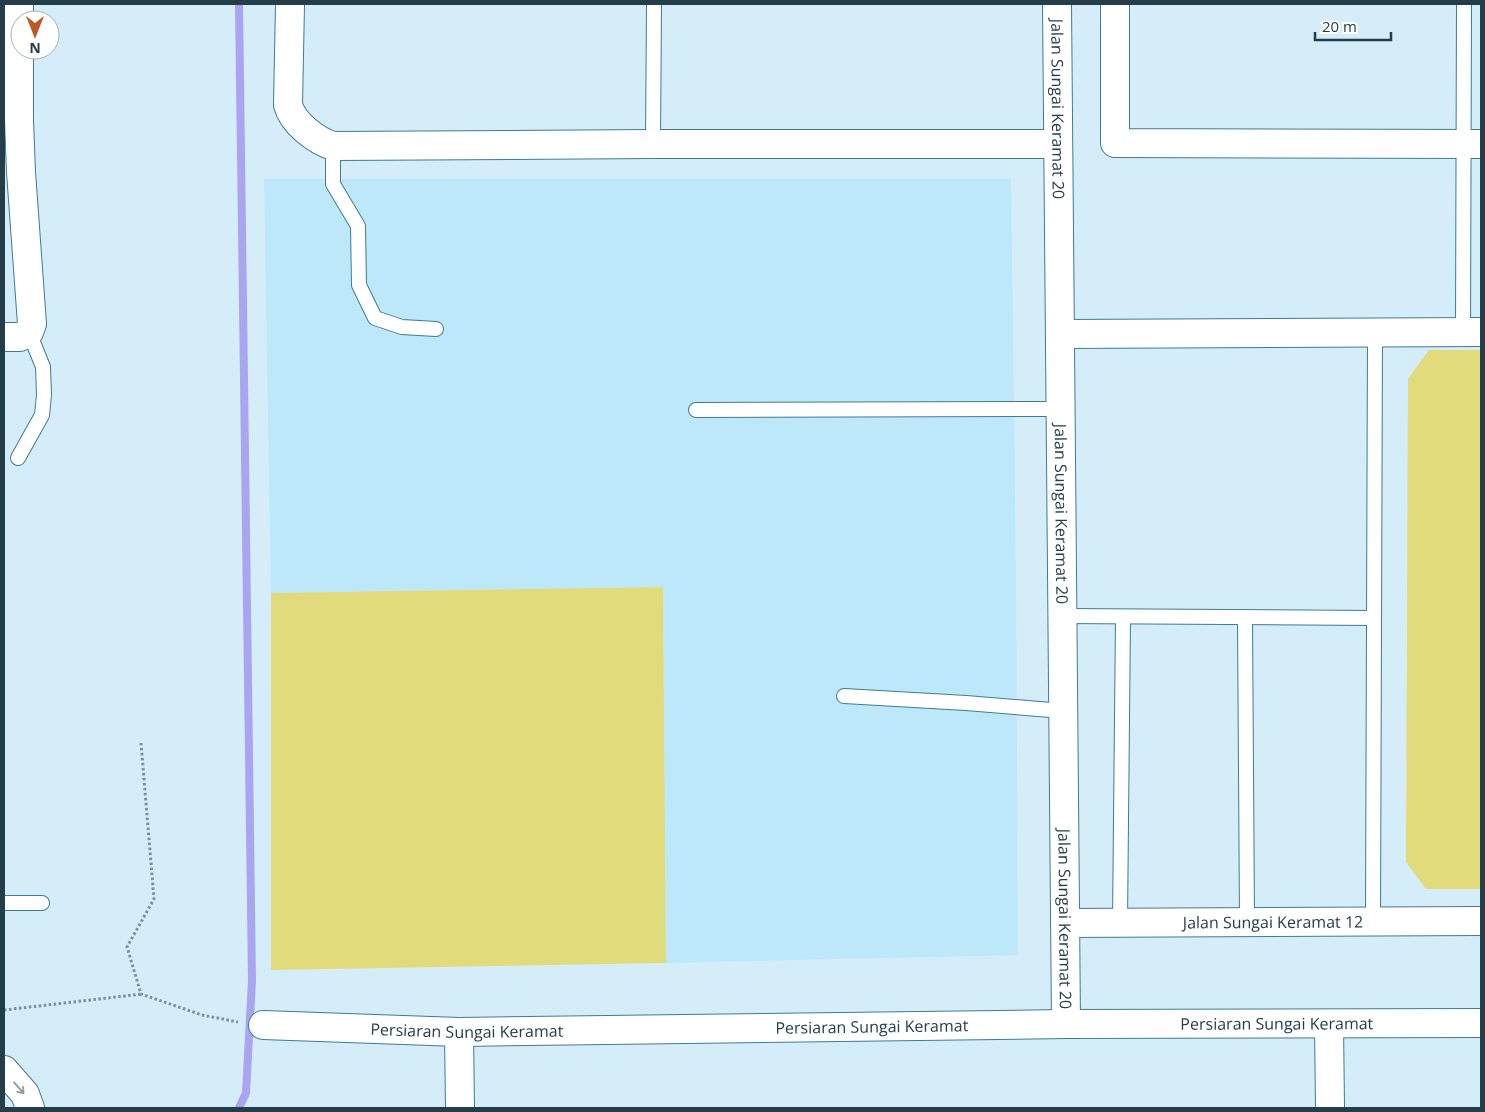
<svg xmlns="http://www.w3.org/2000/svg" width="1485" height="1112" font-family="'Open Sans',sans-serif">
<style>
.built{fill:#bde8fa}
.green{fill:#e1db7c}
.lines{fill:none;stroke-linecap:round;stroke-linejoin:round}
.stream{stroke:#a9a5f0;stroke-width:8}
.service-casing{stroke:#3d7c94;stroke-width:16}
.minor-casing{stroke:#3d7c94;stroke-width:30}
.tertiary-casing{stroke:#3d7c94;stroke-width:30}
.path{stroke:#78919c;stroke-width:3;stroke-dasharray:2.5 2.5;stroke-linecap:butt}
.service{stroke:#fff;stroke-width:14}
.minor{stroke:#fff;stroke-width:28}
.tertiary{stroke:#fff;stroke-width:28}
.oneway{stroke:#929ea4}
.labels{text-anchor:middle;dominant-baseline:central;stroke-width:4;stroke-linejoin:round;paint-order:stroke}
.street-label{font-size:16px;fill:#243e49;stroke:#fff}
</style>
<rect width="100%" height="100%" fill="#d5edf8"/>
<path class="built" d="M264,179H1011L1016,576L1018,955L666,963L663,587L271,593Z"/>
<g class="green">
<path d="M1429,350H1481V889H1426L1406,862L1408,379Z"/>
<path d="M663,587L666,963L271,970V593Z"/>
</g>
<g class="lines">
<path class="stream" d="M239,1108L246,1093L252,981L239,4"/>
<g class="service-casing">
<g id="service">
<path d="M653,144L654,4"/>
<path d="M333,146V184L358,226L359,285L375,318L402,327L436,329"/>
<path d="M1463,332L1464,4"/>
<path d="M696,410L1060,409"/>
<path d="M18,458L42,415L44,395L43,367L29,332"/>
<path d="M1062,616L1374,618"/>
<path d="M1245,617L1247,922"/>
<path d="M844,696L966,703L1063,711"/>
<path d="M4,903H42"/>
<path d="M1373,921L1375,333"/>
<path d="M1120,923L1123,617"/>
</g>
</g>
<g class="minor-casing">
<g id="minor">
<path d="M290,4L288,105C293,123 315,140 333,146L653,144H1058"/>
<path id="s1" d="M1057,4L1066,1024"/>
<path d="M1115,4V143L1481,144"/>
<path d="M1060,334L1481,332"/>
<path d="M4,337H20L29,332L32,324L21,172L19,120V4"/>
<path id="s2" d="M1065,923L1481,921"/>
<path d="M1329,1024L1330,1108"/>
<path id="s3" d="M263,1025L459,1032L1066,1024L1481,1023"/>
<path d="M459,1032L460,1108"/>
</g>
</g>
<g class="tertiary-casing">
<path id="tertiary" d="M4,1070L25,1094L30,1108"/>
</g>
<g class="path">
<path d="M141,743L154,899L127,947L141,994L202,1015L238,1022"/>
<path d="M4,1010L142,994"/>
</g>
<use href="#service" class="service"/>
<use href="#minor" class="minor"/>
<use href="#tertiary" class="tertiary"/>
</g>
<defs><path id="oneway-shaft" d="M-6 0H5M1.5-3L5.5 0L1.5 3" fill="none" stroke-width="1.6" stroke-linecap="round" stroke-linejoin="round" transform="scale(1.25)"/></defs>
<use class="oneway" href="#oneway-shaft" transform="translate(19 1088) rotate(49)"/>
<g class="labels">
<g class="street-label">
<text stroke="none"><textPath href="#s1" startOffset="105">Jalan Sungai Keramat 20</textPath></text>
<text stroke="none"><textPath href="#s1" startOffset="510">Jalan Sungai Keramat 20</textPath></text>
<text stroke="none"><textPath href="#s1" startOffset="915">Jalan Sungai Keramat 20</textPath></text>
<text stroke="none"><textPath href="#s2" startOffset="208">Jalan Sungai Keramat 12</textPath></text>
<text stroke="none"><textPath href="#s3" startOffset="1014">Persiaran Sungai Keramat</textPath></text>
<text stroke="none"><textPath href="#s3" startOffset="609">Persiaran Sungai Keramat</textPath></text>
<text stroke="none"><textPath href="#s3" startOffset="204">Persiaran Sungai Keramat</textPath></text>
</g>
</g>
<rect width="1485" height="1112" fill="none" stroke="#243e49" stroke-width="10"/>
<g transform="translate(35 35) rotate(180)"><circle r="24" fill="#ffffff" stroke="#a7b2b6"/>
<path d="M0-4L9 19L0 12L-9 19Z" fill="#bc5923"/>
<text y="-8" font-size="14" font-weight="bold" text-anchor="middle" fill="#243e49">N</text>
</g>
<path d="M1315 32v8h76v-8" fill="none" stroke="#243e49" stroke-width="2.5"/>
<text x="1322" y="32" font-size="15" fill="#243e49" stroke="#ffffff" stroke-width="4" paint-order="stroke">20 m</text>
</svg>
